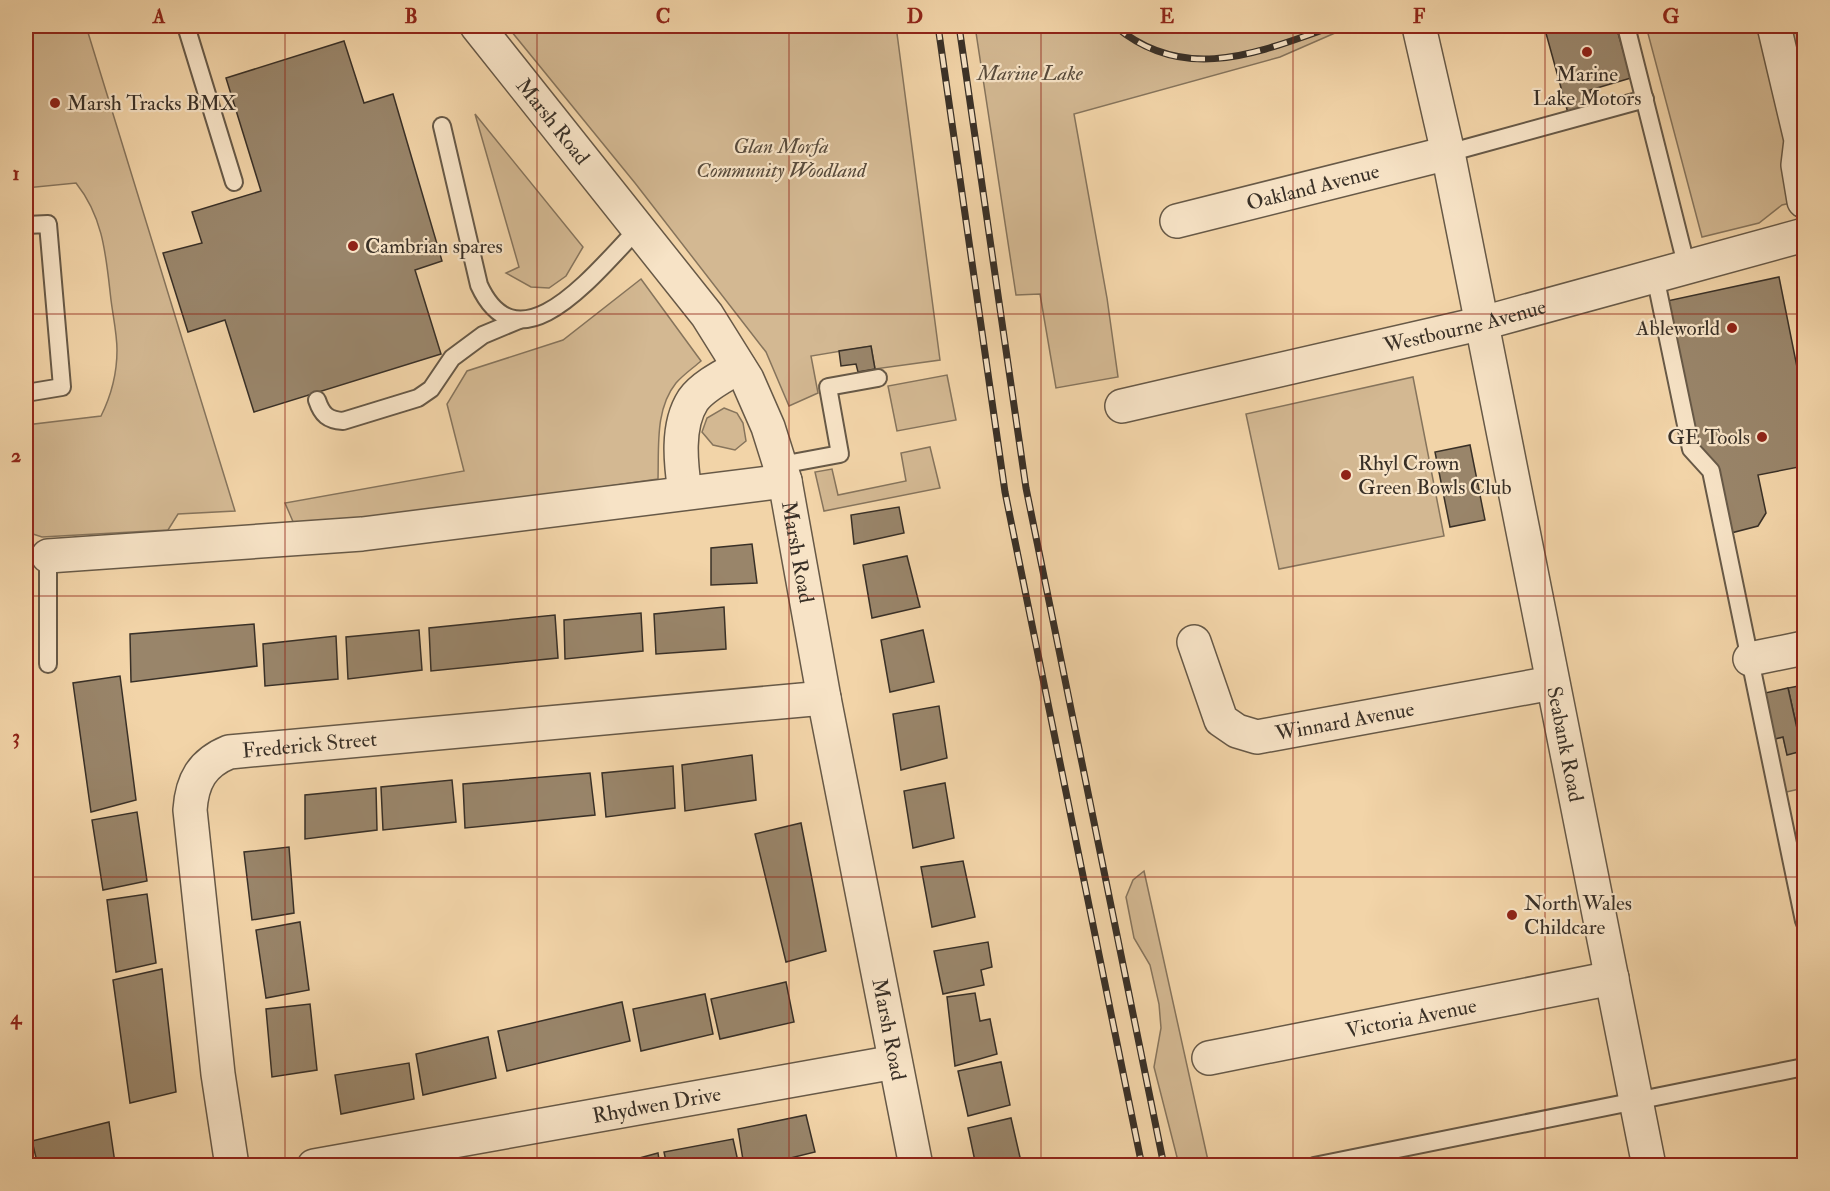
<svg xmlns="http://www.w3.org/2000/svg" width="1830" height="1191" font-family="'IM FELL Double Pica',serif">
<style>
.green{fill:#d3b892;stroke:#86745c;stroke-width:1.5}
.building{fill:#99856a;stroke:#393027;stroke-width:1.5}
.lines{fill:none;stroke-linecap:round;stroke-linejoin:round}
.service-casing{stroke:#675947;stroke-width:20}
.minor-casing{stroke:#675947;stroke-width:36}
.tertiary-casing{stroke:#675947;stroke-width:36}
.service{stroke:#f7e3c6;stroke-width:16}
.minor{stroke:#f7e3c6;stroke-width:33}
.tertiary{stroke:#f7e3c6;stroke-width:33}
.tram{stroke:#393027;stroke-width:1.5}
.rail-casing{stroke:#393027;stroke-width:7}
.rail{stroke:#f7e3c6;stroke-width:4.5;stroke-dasharray:14;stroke-linecap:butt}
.grid{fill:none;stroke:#8f2418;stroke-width:1.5;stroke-opacity:0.55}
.poi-dot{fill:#8f2418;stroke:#f7e3c6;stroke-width:2}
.labels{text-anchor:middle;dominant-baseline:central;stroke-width:4.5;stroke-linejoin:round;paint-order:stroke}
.park-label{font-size:21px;font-style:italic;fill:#584b3c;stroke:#f7e3c6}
.poi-label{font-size:21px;fill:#393027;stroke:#f7e3c6;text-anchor:start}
.street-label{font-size:21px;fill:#393027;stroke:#f7e3c6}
.neatline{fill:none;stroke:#8f2418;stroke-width:2}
.grid-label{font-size:20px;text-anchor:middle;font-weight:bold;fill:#8f2418}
</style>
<rect width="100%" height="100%" fill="#f2d4a8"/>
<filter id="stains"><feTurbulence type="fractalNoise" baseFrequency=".00333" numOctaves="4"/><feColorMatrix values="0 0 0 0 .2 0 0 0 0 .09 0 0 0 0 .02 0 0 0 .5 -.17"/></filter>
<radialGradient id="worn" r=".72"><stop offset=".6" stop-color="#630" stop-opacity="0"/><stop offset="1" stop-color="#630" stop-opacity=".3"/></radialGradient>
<g class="green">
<path d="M26,26H86L235,511L178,514L168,530L42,537L33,534L26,535V425L101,416C111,396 117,373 117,350C117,334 113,316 111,300C106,257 104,218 76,183L26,188Z"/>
<path d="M507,26H896L940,360L875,369L871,346L811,356L818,393L789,406L766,352L635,183Z"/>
<path d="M975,26H1351L1280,57L1074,114L1107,298L1118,377L1056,388L1040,294L1016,295Z"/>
<path d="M1646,26H1804V200L1782,205L1759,223L1702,237Z"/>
<path d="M475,114L583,247L566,276L549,288L531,287L506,273L519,267Z"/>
<path d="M641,279L701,361C693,368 683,375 676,383C655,409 659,447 658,479L445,510L294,524L285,503L464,471L447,404L467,371L563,340Z"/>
<path d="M947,375L956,420L897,431L888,386Z"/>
<path d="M1413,377L1444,536L1279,569L1246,414Z"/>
<path d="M724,408L737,413L743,423L746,441L735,450L713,445L702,432L707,418Z"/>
<path d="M930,447L940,488L824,511L815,472L832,469L838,495L906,481L901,453Z"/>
<path d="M1783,737L1787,754L1804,751V788L1786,792L1775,739Z"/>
<path d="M1144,871L1209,1165H1179L1154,1067L1161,1028L1159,1004L1150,965L1134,938L1126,897L1133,880Z"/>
</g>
<g class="building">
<path d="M1544,26H1616L1631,78L1590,90L1594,106L1568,113Z"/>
<path d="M344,41L364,103L393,94L442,261L415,270L441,354L254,412L225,320L188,332L163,253L202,243L192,212L261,191L226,78Z"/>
<path d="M1779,277L1804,402V466L1758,475L1766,513L1758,526L1731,533L1696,443L1667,301Z"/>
<path d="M871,346L875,369L858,372L856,364L841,366L839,351Z"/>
<path d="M1470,445L1485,520L1450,527L1435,452Z"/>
<path d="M899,507L904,533L854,544L851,515Z"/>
<path d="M752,544L757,583L711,585V548Z"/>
<path d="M907,556L920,607L872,618L863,565Z"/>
<path d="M724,607L726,649L656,654L654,614Z"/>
<path d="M641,613L643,651L565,659L564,620Z"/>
<path d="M555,615L558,658L431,671L429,628Z"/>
<path d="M254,624L257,666L131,682L130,634Z"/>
<path d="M419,630L422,670L348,679L346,637Z"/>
<path d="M923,630L934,682L890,692L881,640Z"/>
<path d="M336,636L338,679L265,686L263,644Z"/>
<path d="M120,676L136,800L91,812L73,683Z"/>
<path d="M1804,685V751H1802L1788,688Z"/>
<path d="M1788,688L1802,751L1787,755L1783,737L1775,739L1765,693Z"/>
<path d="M939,706L947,758L901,770L893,714Z"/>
<path d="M752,755L756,800L685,811L682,765Z"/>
<path d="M673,766L675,808L606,817L602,773Z"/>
<path d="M590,773L595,815L465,828L463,784Z"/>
<path d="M452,780L456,822L383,830L381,787Z"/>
<path d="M945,783L954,838L913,848L904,791Z"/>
<path d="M376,788L377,830L305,839V795Z"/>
<path d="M137,812L147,881L103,890L92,820Z"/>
<path d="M801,823L826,951L786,962L755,834Z"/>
<path d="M289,847L294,913L252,920L244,852Z"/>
<path d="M963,861L975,917L932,927L921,867Z"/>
<path d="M147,894L156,963L116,972L107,900Z"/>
<path d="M300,922L309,990L266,998L256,930Z"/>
<path d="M988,942L992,967L981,970L984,985L943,994L934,951Z"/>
<path d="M162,969L176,1092L130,1103L113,980Z"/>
<path d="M786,982L794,1022L720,1039L711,999Z"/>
<path d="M975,993L980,1021L990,1019L997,1054L955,1066L947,997Z"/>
<path d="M705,994L713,1034L641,1051L633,1009Z"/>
<path d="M622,1002L630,1041L507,1071L498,1031Z"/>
<path d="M310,1004L317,1070L272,1077L266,1009Z"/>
<path d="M488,1037L496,1078L423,1095L416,1054Z"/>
<path d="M1001,1062L1010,1105L968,1116L958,1071Z"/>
<path d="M409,1063L414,1099L341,1114L335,1075Z"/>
<path d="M806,1115L815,1152L758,1166H744L738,1129Z"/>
<path d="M1011,1118L1022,1166H976L968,1128Z"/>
<path d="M109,1122L115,1163L38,1166L32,1141Z"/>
<path d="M733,1139L739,1166H667L664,1152Z"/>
<path d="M658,1153L660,1166H610Z"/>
</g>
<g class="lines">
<g class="service-casing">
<g id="service">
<path d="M186,26L234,182"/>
<path d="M1626,26L1687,268"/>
<path d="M442,126L479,285C520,375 601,265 639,228"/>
<path d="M1448,153L1645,99"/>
<path d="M26,225L48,224L62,387L26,393"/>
<path d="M1655,276L1691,449L1711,471L1804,921"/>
<path d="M317,400C322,415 328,420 343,421L418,398L431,389L452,358L483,335L519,320"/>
<path d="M781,465L840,454L828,387L878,378"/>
<path d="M48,556V664"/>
<path d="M1314,1166L1804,1067"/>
</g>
</g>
<g class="minor-casing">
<g id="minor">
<path d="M1774,26L1801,140L1798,165L1804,201"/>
<path d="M1420,31L1448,153"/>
<path id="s1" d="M1177,221L1448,153L1649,1166"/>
<path id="s2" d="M1122,406L1483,323L1804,235"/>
<path d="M685,493C681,465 676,426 693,400C703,386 725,375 739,367"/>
<path d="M48,556L362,534L785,481"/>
<path id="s3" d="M1194,642L1221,720L1237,731L1257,737L1552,683"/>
<path d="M1750,659L1804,648"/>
<path id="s4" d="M1209,1058L1612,978"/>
<path id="s5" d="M232,1166L218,1074L190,810C192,781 202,763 229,752L824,698"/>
<path id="s6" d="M314,1166L895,1062"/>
</g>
</g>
<g class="tertiary-casing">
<g id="tertiary">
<path id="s7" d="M477,26L707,315L747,379L768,427L785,481L824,698L916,1166"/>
</g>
</g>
<use href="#service" class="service"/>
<use href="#minor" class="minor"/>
<use href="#tertiary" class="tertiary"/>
<path class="tram" d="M1115,26C1185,85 1259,52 1334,26"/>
<g class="rail-casing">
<g id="rail">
<path d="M938,26L1005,492L1142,1166"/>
<path d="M959,26L1026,488L1164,1166"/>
<path d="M1115,26C1185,85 1259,52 1334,26"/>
</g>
</g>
<use href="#rail" class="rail"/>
</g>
<path class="grid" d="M285,26V1166M537,26V1166M789,26V1166M1041,26V1166M1293,26V1166M1545,26V1166M26,314H1804M26,596H1804M26,877H1804"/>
<g class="poi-dot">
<circle cx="1587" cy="52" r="6"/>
<circle cx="55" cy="103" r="6"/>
<circle cx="353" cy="246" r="6"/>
<circle cx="1732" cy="328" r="6"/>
<circle cx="1762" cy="437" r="6"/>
<circle cx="1346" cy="475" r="6"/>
<circle cx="1512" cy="915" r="6"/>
</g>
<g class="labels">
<g class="park-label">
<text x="1030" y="73">Marine Lake</text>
<text x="781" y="146">Glan Morfa<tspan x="781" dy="24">Community Woodland</tspan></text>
</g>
<g class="poi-label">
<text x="1587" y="74" text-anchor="middle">Marine<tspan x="1587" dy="24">Lake Motors</tspan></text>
<text x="67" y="103">Marsh Tracks BMX</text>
<text x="365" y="246">Cambrian spares</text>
<text x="1720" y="328" text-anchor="end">Ableworld</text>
<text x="1750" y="437" text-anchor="end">GE Tools</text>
<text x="1358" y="463">Rhyl Crown<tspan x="1358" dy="24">Green Bowls Club</tspan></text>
<text x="1524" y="903">North Wales<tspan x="1524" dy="24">Childcare</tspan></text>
</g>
<g class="street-label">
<text stroke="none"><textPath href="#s7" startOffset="122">Marsh Road</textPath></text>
<text stroke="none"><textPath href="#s1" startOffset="140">Oakland Avenue</textPath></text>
<text stroke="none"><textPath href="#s2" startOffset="352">Westbourne Avenue</textPath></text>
<text stroke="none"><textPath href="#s7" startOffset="626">Marsh Road</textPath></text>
<text stroke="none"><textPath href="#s3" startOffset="212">Winnard Avenue</textPath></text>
<text stroke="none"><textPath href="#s5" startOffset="514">Frederick Street</textPath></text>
<text stroke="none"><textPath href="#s1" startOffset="882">Seabank Road</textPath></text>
<text stroke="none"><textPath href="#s4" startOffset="206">Victoria Avenue</textPath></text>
<text stroke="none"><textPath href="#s7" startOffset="1112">Marsh Road</textPath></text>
<text stroke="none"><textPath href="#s6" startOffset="348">Rhydwen Drive</textPath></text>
</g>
</g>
<rect width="1830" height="1191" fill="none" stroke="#f2d4a8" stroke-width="66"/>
<rect x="33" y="33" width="1764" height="1125" class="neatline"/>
<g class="grid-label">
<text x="159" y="23">A</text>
<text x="411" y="23">B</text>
<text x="663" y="23">C</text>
<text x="915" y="23">D</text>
<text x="1167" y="23">E</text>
<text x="1419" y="23">F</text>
<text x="1671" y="23">G</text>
<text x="16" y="180">1</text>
<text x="16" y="462">2</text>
<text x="16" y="743">3</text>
<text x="16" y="1024">4</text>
</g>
<rect width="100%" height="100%" filter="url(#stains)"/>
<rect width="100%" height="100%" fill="url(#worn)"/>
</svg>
